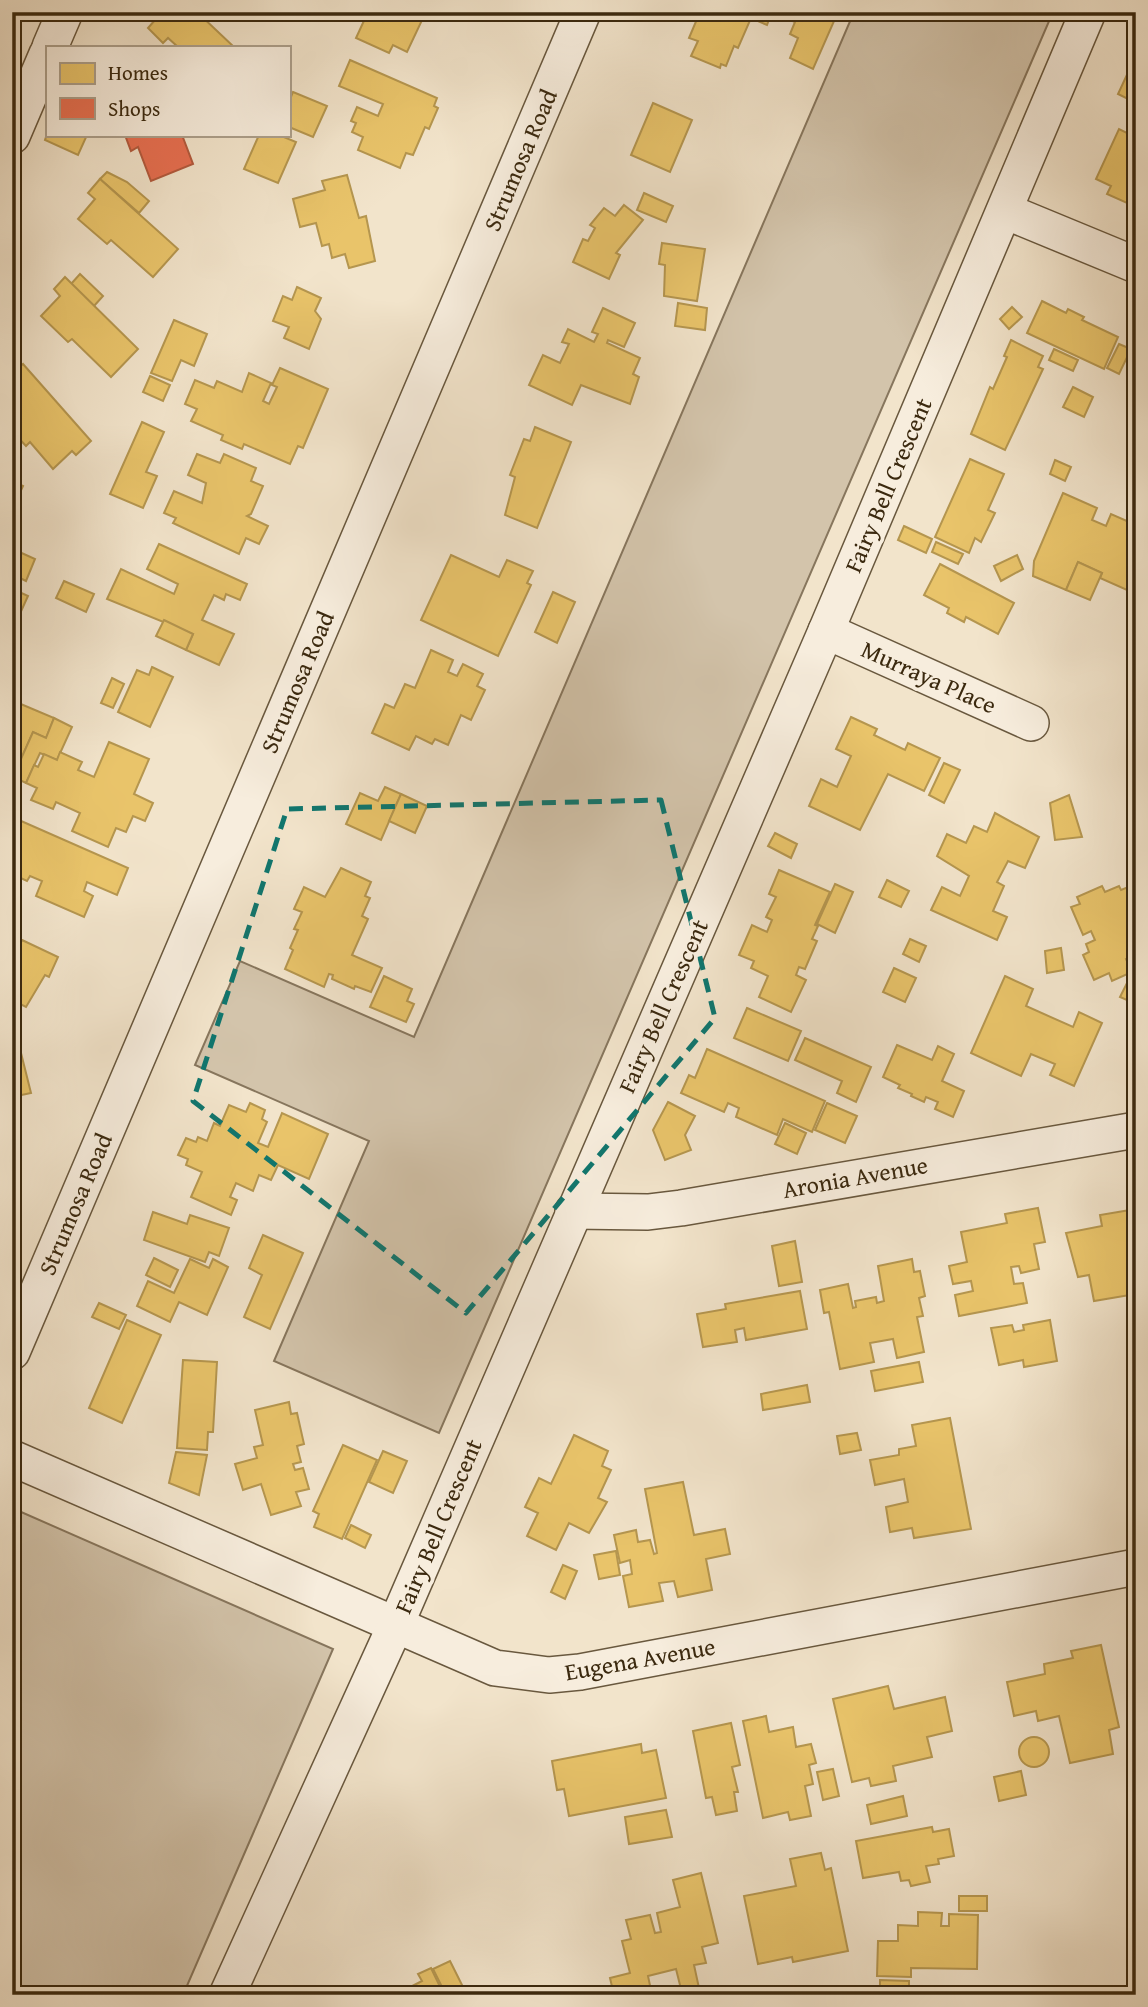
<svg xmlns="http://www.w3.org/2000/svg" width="1148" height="2007" font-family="'Gentium Book Plus',serif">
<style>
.green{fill:#d3c4ab;stroke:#87765d;stroke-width:2}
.homes{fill:#e9c46a;stroke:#b5964f;stroke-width:2}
.shops{fill:#e76f51;stroke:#b35a3d;stroke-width:2}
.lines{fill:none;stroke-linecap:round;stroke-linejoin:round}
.street-casing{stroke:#69583e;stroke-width:38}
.street{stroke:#f7eddd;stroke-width:35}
.marked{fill:none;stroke:#0f766e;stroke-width:5;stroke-dasharray:14 9;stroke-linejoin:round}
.labels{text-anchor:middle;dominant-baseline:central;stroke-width:7;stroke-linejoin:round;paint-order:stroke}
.street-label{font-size:24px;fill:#3b290f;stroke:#f7eddd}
</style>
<rect width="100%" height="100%" fill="#f2e4cb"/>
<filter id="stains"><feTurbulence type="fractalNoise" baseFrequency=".00286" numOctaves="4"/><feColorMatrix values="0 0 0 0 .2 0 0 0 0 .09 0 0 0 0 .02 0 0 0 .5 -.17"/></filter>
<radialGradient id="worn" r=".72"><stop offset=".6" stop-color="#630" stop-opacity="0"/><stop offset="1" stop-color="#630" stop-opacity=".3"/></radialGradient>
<g class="green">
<path d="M854,12H1053L439,1433L274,1361L369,1141L195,1065L240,961L414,1037Z"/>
<path d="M12,1508L333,1649L183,1995H12Z"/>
</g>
<g class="homes">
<path d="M162,12H197L234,47H178L168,38L163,43L148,28Z"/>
<path d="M368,12H417L416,15L423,18L407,52L393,45L389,53L356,38Z"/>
<path d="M700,12H772L767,25L751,18L738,48L734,46L726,66L721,64L720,68L691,56L698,41L689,38Z"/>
<path d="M793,12H838L813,69L790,58L798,38L790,34L795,22L790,20Z"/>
<path d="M350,60L437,98L434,106L438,108L429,129L425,127L413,155L406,153L400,168L358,150L363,137L352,132L356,123L351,121L357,107L378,116L383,104L339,86Z"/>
<path d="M1132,64L1136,65V103L1118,94Z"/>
<path d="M293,92L327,106L313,137L289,127V102Z"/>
<path d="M653,103L692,120L670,172L631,155Z"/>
<path d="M1130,128L1136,131V198L1130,195L1127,203L1107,194L1111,186L1096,179L1119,129L1129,134Z"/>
<path d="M47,134V135H87L78,155L45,140Z"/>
<path d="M259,135H279L296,142L278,183L244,169Z"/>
<path d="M107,172L127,182L149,201L139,213L100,179Z"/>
<path d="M347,175L359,218L366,216L375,261L349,268L345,254L332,258L329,244L322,246L316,223L300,227L293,199L325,190L322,181Z"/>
<path d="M100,179L178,249L153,277L111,240L107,244L78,219L95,199L88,193Z"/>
<path d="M644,193L673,206L666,222L637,210Z"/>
<path d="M624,205L643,220L616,253L620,255L609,279L573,262L583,239L588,241L595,228L590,225L604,208L615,216Z"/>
<path d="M662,243L705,249L697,301L664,296L665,265L659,264Z"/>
<path d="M80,274L103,296L94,306L71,284Z"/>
<path d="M65,277L138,349L111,377L72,339L68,342L41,316L60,296L54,289Z"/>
<path d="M297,287L321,298L315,311L321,319L309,349L284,338L289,327L273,321L283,296L292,300Z"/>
<path d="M1042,301L1066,313L1068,309L1084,317L1082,320L1118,337L1104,369L1027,333Z"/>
<path d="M678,303L707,308L705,330L675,326Z"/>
<path d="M1012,307L1022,317L1009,329L1000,319Z"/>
<path d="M603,308L635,323L624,347L608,340L607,343L640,358L633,374L639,377L630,404L581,385L572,405L529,385L543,355L560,363L569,344L562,342L568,329L594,342L598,334L592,332Z"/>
<path d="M174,320L207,334L194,366L181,360L172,381L151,373Z"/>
<path d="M1011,340L1043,356L1038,367L1043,369L1005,450L971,434L990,387L993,389L1007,357L1004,356Z"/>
<path d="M1119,344L1131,349L1119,374L1107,368Z"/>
<path d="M1054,349L1078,360L1073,371L1049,360Z"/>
<path d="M23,364L91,441L76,455L72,451L53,469L30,442L26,446L12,431V373Z"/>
<path d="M280,368L328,389L303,448L298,446L290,464L244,444L242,449L221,440L223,435L191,421L197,409L185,404L195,380L214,388L217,381L242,392L249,373L271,383L263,401L269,404L277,387L272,385Z"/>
<path d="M150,376L170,385L163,401L143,392Z"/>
<path d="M1073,387L1093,397L1084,417L1063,407Z"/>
<path d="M142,422L164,432L146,472L157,476L143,508L110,494Z"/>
<path d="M535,427L571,442L537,528L505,515L515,477L510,475L524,439L530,441Z"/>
<path d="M197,454L220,463L224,454L256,468L251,481L263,486L251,514L247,516L268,526L259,544L246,538L239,554L173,523L176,518L164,513L174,491L202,503L206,483L188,475Z"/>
<path d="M970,459L1004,474L988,510L995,513L981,542L975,538L969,553L935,537Z"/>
<path d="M1055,460L1071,467L1065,481L1050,474Z"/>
<path d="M12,481L23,486L12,510Z"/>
<path d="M1063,493L1097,508L1092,520L1106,526L1111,514L1136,525V541L1129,558L1136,561V594L1100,578L1102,573L1078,562L1066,590L1033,576L1034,561Z"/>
<path d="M904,526L932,539L926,553L898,540Z"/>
<path d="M936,542L963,554L958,564L932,552Z"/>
<path d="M159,544L247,584L240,600L226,594L224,600L214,595L202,620L234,634L219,665L186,650L193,634L107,599L121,569L174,594L178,584L147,569Z"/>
<path d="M15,550L35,559L26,581L12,574Z"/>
<path d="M451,555L499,577L507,560L533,571L527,583L531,585L498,656L421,620Z"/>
<path d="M1017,555L1023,569L1001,581L994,566Z"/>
<path d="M1078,562L1102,573L1090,600L1066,590Z"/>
<path d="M940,564L1014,603L998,634L966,617L964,622L947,613L949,608L924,595Z"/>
<path d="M64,581L94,594L86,612L56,598Z"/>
<path d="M15,590L28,596L13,629L12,596Z"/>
<path d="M553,592L575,602L557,643L535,632Z"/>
<path d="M164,620L193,634L186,650L156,636Z"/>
<path d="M431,650L453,660L448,672L457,676L463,664L483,674L477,686L485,690L471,720L461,715L448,745L435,739L432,744L416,736L409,750L372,733L385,704L394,708L405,684L415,688Z"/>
<path d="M152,667L173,677L150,727L118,712L137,670L149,675Z"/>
<path d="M112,678L124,684L113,708L101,703Z"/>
<path d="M16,702L54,718L46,738L33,732L12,779V711Z"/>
<path d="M851,717L877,729L874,735L905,750L908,743L940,758L924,791L888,774L860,830L809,806L821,779L837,787L851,756L836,749Z"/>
<path d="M54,718L72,727L57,760L40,753L26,783L13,777L33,732L46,738Z"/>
<path d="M109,742L149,759L134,794L153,803L145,821L133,816L126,832L116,828L108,847L72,831L80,813L56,802L53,809L31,800L37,788L26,783L34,765L38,767L44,754L57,760L60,752L82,762L78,770L94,777Z"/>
<path d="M944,763L960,770L944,803L929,795Z"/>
<path d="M385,787L401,794L381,840L346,824L360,793L378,801Z"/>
<path d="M401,794L427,806L415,833L389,821Z"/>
<path d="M1069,795L1082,837L1055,840L1050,803Z"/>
<path d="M995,813L1039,837L1025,868L1008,861L997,882L1004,886L993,911L1007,917L997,940L931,910L942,887L960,896L969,876L937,856L947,834L966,843L974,826L987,832Z"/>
<path d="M12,817L128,868L117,895L87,882L84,891L93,896L84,917L36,896L42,881L30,876L27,881L12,874Z"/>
<path d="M775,833L797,844L791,858L768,846Z"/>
<path d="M341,868L371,882L365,896L370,898L362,916L368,919L352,955L382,968L371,992L355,986L354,989L332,979L333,975L329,974L324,987L285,969L293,950L290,948L298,930L294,929L302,912L294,909L304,887L325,897Z"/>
<path d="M779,870L830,892L815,925L818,926L812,939L817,941L805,969L799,967L796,975L806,980L791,1012L759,997L768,976L751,968L754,961L739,955L752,925L767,932L772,920L766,917L776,897L769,894Z"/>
<path d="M887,880L909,891L901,907L879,897Z"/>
<path d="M835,884L853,892L835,933L817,924Z"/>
<path d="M1136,884V955L1126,959L1132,972L1112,981L1109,973L1094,980L1083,955L1089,952L1086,944L1095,940L1091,931L1083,935L1071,907L1080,904L1077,897L1102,886L1105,892L1119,886L1121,890Z"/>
<path d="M910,939L926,946L919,962L903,954Z"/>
<path d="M22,940L58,957L49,977L45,975L26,1007L12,1000V962Z"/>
<path d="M1061,948L1064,970L1047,973L1045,951Z"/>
<path d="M894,968L916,978L905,1002L883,992Z"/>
<path d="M1131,975L1136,977V1004L1120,997Z"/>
<path d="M384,976L412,989L407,1001L414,1004L406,1022L370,1007Z"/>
<path d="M1005,976L1033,989L1026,1006L1073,1027L1079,1012L1102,1023L1074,1086L1050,1075L1055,1064L1031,1054L1021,1076L971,1053Z"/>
<path d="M747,1008L801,1031L788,1061L734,1038Z"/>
<path d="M805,1038L871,1067L856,1102L837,1093L842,1081L795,1060Z"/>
<path d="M897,1045L932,1060L938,1046L954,1054L942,1081L964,1091L953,1117L935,1109L938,1102L926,1097L924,1102L911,1096L912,1094L898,1088L900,1085L883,1077Z"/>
<path d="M20,1049L31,1093L12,1097V1051Z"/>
<path d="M707,1049L825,1101L812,1132L783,1119L777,1135L736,1117L739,1108L728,1103L724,1112L681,1093L689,1075L695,1078Z"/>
<path d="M668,1102L695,1116L685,1135L691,1150L665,1160L653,1130Z"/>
<path d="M250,1103L265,1110L262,1119L267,1122L258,1143L268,1147L282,1113L328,1134L309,1179L278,1165L271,1180L259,1175L253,1191L236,1183L230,1197L237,1200L231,1215L191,1197L202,1172L186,1165L188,1159L178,1155L186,1138L196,1142L198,1137L207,1141L214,1123L220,1126L229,1105L246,1112Z"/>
<path d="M827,1103L857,1116L845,1143L815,1130Z"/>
<path d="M785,1123L806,1133L797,1154L775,1144Z"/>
<path d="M1038,1208L1045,1242L1034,1244L1039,1269L1021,1273L1019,1266L1011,1267L1014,1284L1023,1283L1027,1303L959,1316L955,1295L973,1291L971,1281L953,1284L949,1266L967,1262L961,1232L1007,1223L1005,1214Z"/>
<path d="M1136,1209V1294L1094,1301L1089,1275L1078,1277L1066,1233L1102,1226L1100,1215Z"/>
<path d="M153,1212L187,1224L190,1215L229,1228L219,1256L209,1252L205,1262L144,1240Z"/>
<path d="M263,1235L303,1253L270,1329L244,1317L262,1275L249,1268Z"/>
<path d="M795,1241L802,1282L779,1286L772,1246Z"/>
<path d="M154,1258L178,1270L170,1287L146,1275Z"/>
<path d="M190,1259L209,1268L213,1259L228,1267L207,1315L179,1302L170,1322L137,1306L148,1281L174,1293Z"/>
<path d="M912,1259L914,1272L920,1271L925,1296L919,1298L923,1316L917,1317L924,1352L897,1358L893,1339L870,1343L874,1362L840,1369L829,1312L824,1313L820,1290L848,1284L853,1308L856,1307L855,1301L876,1297L877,1303L884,1301L878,1266Z"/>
<path d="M800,1291L807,1329L746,1340L744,1328L735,1330L737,1342L703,1347L697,1314L726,1309L725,1304Z"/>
<path d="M99,1303L126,1315L119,1329L92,1317Z"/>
<path d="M127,1320L161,1335L122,1423L89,1408Z"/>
<path d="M1050,1320L1057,1361L1024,1367L1023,1360L999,1365L991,1328L1012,1325L1014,1332L1024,1330L1023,1325Z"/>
<path d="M183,1360L217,1362L213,1432H208L207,1450L177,1448Z"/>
<path d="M919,1362L923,1382L875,1391L871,1371Z"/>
<path d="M807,1385L810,1402L763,1410L761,1394Z"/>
<path d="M289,1402L291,1414L297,1413L304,1444L297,1446L301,1462L293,1464L295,1470L303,1468L309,1489L296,1492L301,1506L271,1515L261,1484L243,1490L235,1464L257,1458L254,1447L263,1445L255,1410Z"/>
<path d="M950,1418L971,1529L914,1538L912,1528L890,1532L886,1507L908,1502L904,1479L875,1485L870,1460L899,1455V1449L916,1446L912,1425Z"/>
<path d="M857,1433L861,1450L840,1454L837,1436Z"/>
<path d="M574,1435L608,1451L602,1466L611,1470L598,1498L607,1502L589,1533L569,1523L556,1550L527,1536L538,1513L525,1507L539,1478L551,1484Z"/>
<path d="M343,1445L377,1460L342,1539L314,1527L319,1514L313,1511Z"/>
<path d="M383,1451L407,1461L393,1493L369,1482Z"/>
<path d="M176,1452L207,1455L199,1495L169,1483Z"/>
<path d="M683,1482L694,1535L725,1529L730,1554L706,1559L712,1590L678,1597L674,1581L659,1583L663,1601L629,1607L623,1576L632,1574L630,1560L620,1563L614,1535L636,1530L638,1542L650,1540L654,1554L657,1553L645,1489Z"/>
<path d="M351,1525L371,1535L365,1548L345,1538Z"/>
<path d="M616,1551L620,1575L599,1579L594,1555Z"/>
<path d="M563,1565L577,1571L565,1599L551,1592Z"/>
<path d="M1101,1645L1119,1727L1109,1730L1113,1754L1070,1763L1059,1716L1038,1721L1036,1711L1014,1716L1007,1682L1045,1674L1044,1664L1073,1658L1071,1651Z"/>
<path d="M888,1686L894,1709L945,1697L952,1731L927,1737L932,1757L893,1766L896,1781L871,1786L869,1778L852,1782L833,1699Z"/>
<path d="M766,1716L769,1732L793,1727L796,1747L811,1744L816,1763L809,1765L813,1784L805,1786L811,1816L790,1820L788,1812L763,1818L743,1721Z"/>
<path d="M731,1723L740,1765L732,1767L738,1792H734L737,1811L716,1815L712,1797L706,1798L693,1731Z"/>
<circle cx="1034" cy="1752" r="15"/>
<path d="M641,1744L642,1753L656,1750L666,1798L569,1816L564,1789L557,1790L552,1761Z"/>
<path d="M833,1769L839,1796L823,1800L817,1772Z"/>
<path d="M1021,1771L1026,1795L999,1801L994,1777Z"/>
<path d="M903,1796L907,1816L871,1824L867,1805Z"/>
<path d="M666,1810L672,1837L629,1844L625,1817Z"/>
<path d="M932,1827L933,1832L949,1829L954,1856L938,1859L939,1864L926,1866L930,1882L911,1886L909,1880L901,1881L899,1872L863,1878L856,1841Z"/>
<path d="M821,1853L825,1870L831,1868L848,1951L793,1962L792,1957L758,1964L744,1896L796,1886L790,1859Z"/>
<path d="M701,1873L718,1943L702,1947L706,1963L694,1965L699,1988L682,1993L676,1969L648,1976L652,1995H614L610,1978L630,1973L622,1941L631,1939L626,1920L650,1915L655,1933L661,1932L657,1913L680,1907L673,1880Z"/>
<rect x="959" y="1896" width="28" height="15"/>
<path d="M918,1912L942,1913L941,1926H949V1914L978,1915L977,1969L911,1968V1977L877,1976L878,1941H898V1925L918,1926Z"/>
<path d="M450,1961L467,1995H446L433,1969Z"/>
<path d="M431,1968L444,1995H395L422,1981L418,1974Z"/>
<path d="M880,1980L909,1981V1995H880Z"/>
</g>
<path class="shops" d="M125,135H182L193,164L151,181L138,147L131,151Z"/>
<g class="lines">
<g class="street-casing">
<g id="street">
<path d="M50,47L65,12"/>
<path d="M12,136L47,54"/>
<path d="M1005,211L1136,265"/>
<path d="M826,631L1031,723"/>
<path d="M573,1211L648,1212L681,1208L1136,1130"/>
<path d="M12,1352L583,12"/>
<path d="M12,1458L495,1668L549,1675L580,1672L1136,1567"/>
<path d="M227,1995L396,1624L826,631L1088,12"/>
</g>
</g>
<use href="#street" class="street"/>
</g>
<path class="marked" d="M661,800L715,1018L466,1313L193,1101L287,809Z"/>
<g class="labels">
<g class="street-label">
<text transform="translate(520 160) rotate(-67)">Strumosa Road</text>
<text transform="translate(888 485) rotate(-67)">Fairy Bell Crescent</text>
<text transform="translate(929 677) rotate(24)">Murraya Place</text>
<text transform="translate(297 682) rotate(-67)">Strumosa Road</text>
<text transform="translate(663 1006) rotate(-66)">Fairy Bell Crescent</text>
<text transform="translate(855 1177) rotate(-10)">Aronia Avenue</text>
<text transform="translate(75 1204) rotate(-67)">Strumosa Road</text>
<text transform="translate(438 1526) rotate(-67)">Fairy Bell Crescent</text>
<text transform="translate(640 1659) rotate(-10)">Eugena Avenue</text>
</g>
</g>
<rect width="1148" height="2007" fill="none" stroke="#f2e4cb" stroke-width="42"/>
<rect x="14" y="14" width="1120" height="1979" fill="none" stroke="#3b290f" stroke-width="3.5"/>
<rect x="21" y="21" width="1106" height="1965" fill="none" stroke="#3b290f" stroke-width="2"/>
<rect x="46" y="46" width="245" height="91" fill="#f7eddd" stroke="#ac9f8b" stroke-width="2"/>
<rect x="60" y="63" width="35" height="21" fill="#e9c46a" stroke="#ac9f8b" stroke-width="2"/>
<text x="108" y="80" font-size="21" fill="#3b290f">Homes</text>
<rect x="60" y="98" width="35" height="21" fill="#e76f51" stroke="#ac9f8b" stroke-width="2"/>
<text x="108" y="116" font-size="21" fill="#3b290f">Shops</text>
<rect width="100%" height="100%" filter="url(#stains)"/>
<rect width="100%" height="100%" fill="url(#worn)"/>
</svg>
